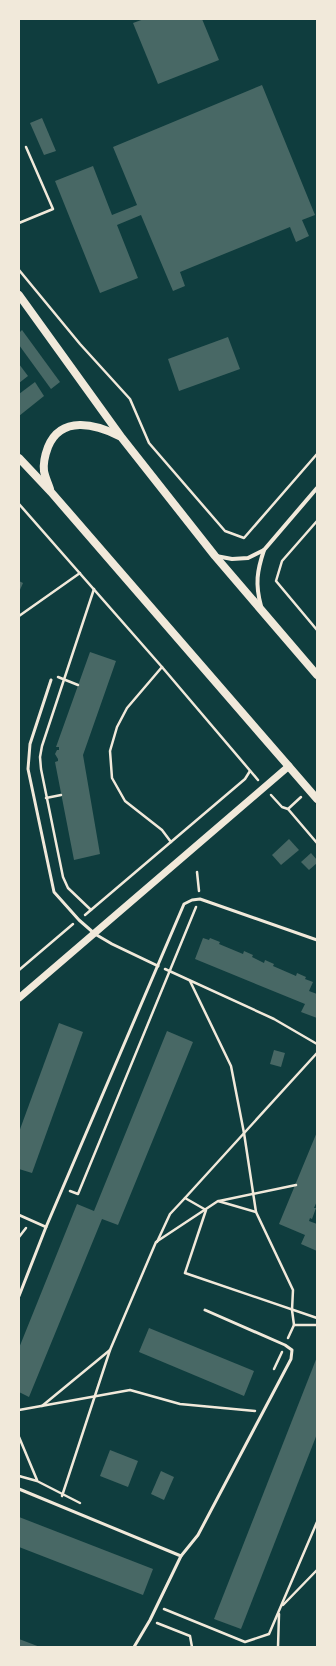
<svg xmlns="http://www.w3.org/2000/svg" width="336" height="1666" font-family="'Exo 2',sans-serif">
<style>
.building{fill:#486865}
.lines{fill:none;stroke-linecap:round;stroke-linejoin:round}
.path{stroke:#f1e9da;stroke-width:2.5}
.service{stroke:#f1e9da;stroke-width:3}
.minor{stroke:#f1e9da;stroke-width:4}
.tertiary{stroke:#f1e9da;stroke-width:7}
.secondary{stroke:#f1e9da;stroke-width:8}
</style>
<rect width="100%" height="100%" fill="#0f3d3e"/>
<g class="building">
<path d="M144,19H202L219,60L158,84L133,23Z"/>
<path d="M262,85L315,215L302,220L309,236L296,242L290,227L180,272L185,286L173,291L141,215L117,225L138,278L100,293L55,181L93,166L112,215L137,205L113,147Z"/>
<path d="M42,118L56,151L44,155L30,123Z"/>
<path d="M22,330L60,382L51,389L19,345V333Z"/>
<path d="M228,337L240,369L179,391L168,359Z"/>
<path d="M19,364L28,376L19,383Z"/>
<path d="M35,382L44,396L19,416V394Z"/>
<path d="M19,581L23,583L19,592Z"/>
<path d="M90,652L116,661L83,755L100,854L74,860L55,762L58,761V759L55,754L57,750H59V747H56Z"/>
<path d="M289,839L299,850L281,865L272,855Z"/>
<path d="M311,853L317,860V863L309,870L301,862Z"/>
<path d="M203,938L209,940L210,938L220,942L219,944L243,954L244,951L253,955L252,957L264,963L265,960L274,964L273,966L296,976L297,973L306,977L305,979L313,982L309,991L317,994V1018L301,1012L305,1004L195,959Z"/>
<path d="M59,1023L83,1032L32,1173L19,1169V1132Z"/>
<path d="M167,1031L193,1042L118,1225L102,1219L29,1397L19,1392V1348L77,1204L94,1211Z"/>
<path d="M274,1050L285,1053L281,1067L270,1064Z"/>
<path d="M317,1132V1201L314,1208H316L312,1219L310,1218L309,1221L317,1224V1251L301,1244L305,1235L279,1224Z"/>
<path d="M149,1328L254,1371L244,1396L139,1352Z"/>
<path d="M317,1357V1434L241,1629L214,1619Z"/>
<path d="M110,1450L138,1461L128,1487L100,1476Z"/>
<path d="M161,1471L174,1477L164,1500L151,1494Z"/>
<path d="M19,1517L153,1569L143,1595L19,1547Z"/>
<path d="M19,1639L40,1647H19Z"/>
</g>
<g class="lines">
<g class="path">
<path d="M19,223L53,209L26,147"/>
<path d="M19,270L80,344L130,399L149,443L225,531L244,538L317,454"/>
<path d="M19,504L162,667L258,780"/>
<path d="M317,521L282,561L276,581L317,630"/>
<path d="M19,616L80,573"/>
<path d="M162,667L127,708L117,727L110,751L112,778L125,801L162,830L171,842"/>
<path d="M58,677L78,685"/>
<path d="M271,795L282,807L288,809L317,843"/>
<path d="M46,798L61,795"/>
<path d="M288,809L301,797"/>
<path d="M197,872L199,891"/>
<path d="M91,910L68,888L63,877L41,769L40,757L42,746L94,589"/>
<path d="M85,915L245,779L250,771"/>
<path d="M165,969L274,1019L317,1044"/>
<path d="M19,970L73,924"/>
<path d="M190,981L231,1066L244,1133L256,1212"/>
<path d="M70,1191L78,1194L196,907"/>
<path d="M185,1198L317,1053"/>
<path d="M219,1201L296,1185"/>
<path d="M19,1237L26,1228"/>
<path d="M157,1242L170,1214L185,1198L206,1210L185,1273L317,1318"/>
<path d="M288,1338L294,1325H317"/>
<path d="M274,1369L282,1352"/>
<path d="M42,1406L110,1350L156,1242L218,1201L256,1212L293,1290L292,1310L294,1325"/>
<path d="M19,1410L130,1390L180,1404L255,1411"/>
<path d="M19,1437L37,1480"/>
<path d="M19,1476L37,1481L80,1503"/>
<path d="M62,1496L110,1350"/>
<path d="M283,1605L317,1570"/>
<path d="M164,1609L245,1642L269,1634L317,1522"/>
<path d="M157,1623L190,1636L192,1647"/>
<path d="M278,1647L279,1614"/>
</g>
<g class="service">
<path d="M51,680L30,744L28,769L54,892L79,920L95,934L112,944L158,966"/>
<path d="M19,1215L46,1227"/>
<path d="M19,1296L46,1227L184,904L192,900L200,899L317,940"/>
<path d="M19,1489L181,1556L150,1620L134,1647"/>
<path d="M181,1556L198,1535L291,1359L292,1350L285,1345L205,1310"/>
</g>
<g class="minor">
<path d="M216,556L232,559L248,558L264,550L317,488"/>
<path d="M261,606C255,584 257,571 264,550"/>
</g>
<path class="tertiary" d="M19,998L289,766"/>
<g class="secondary">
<path d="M19,295L122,438L215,556L317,675"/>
<path d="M19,458L51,492L317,799"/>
<path d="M50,489C48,483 45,477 44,471C43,463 45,455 48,447C61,415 96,424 119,436"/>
</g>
</g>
<rect width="336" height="1666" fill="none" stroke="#f1e9da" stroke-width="40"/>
</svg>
